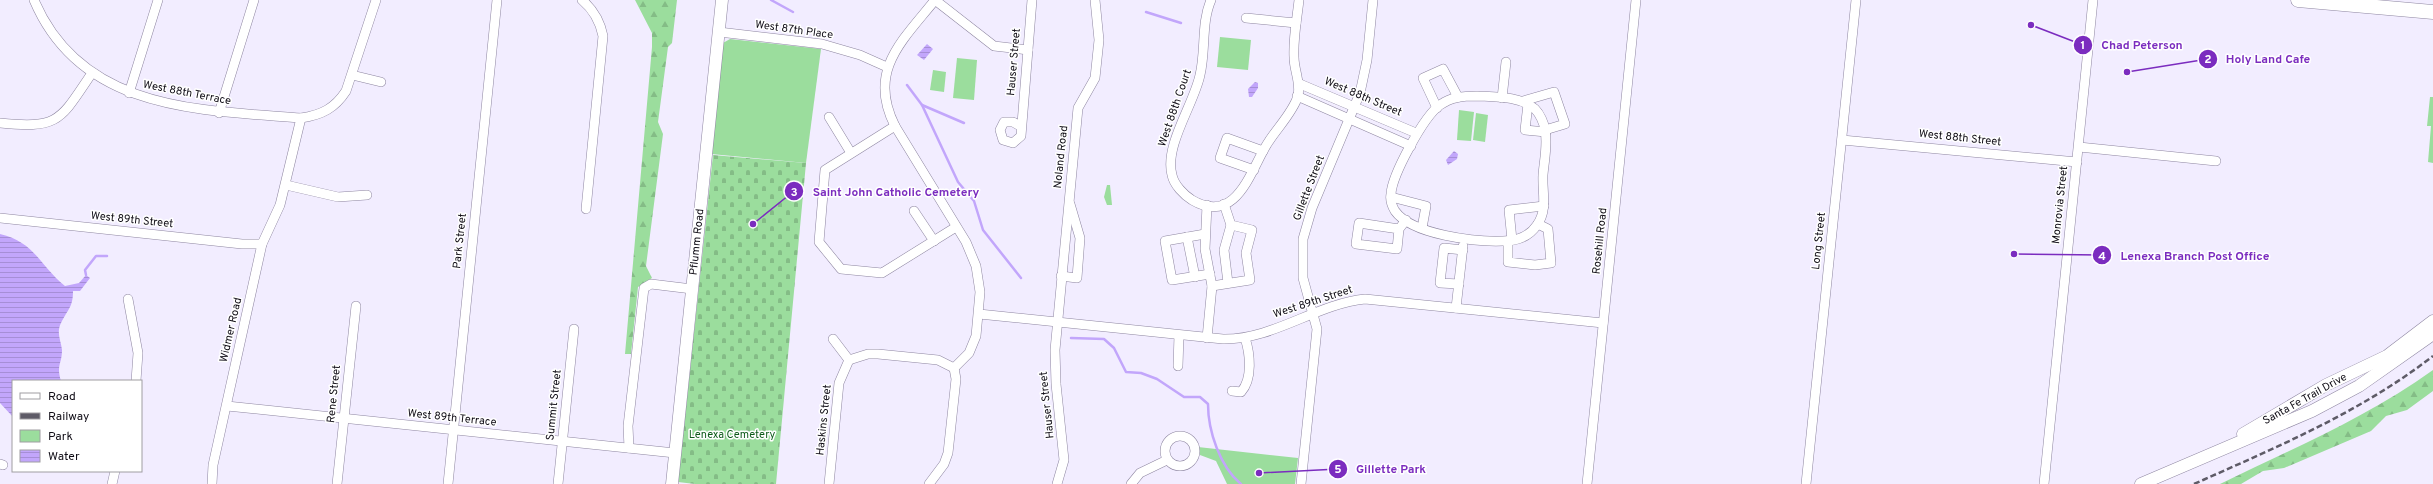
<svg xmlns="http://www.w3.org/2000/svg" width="2433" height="484" font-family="Overpass,sans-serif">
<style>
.green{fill:#9bdd9d}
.forest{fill:url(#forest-firs)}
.cemetery{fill:url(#cemetery-stones)}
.water{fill:url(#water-rules)}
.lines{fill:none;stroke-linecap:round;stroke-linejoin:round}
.stream{stroke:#c2a6fb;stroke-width:2.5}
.minor-casing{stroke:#8e86a1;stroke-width:10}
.secondary-casing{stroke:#8e86a1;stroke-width:13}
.primary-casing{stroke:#8e86a1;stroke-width:15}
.minor{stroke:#fff;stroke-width:9}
.secondary{stroke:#fff;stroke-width:12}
.primary{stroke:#fff;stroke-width:14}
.rail{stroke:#5e5b67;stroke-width:2.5;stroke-dasharray:6 3;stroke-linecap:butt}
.labels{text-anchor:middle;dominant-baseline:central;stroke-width:3;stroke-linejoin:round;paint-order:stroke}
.street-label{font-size:11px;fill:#100d16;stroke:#fff}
.park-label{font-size:11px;fill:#0e5b1a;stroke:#fff}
.leader{fill:none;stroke:#7b2cbf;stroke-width:1.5}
.callout-dot{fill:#7b2cbf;stroke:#fff;stroke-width:1.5}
.mark-label{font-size:12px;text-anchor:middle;font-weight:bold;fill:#fff}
.callout-label{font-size:12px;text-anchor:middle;font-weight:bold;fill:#7b2cbf;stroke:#fff;stroke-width:3;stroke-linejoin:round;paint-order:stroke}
</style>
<defs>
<pattern id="forest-firs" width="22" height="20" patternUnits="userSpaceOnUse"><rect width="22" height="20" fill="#9bdd9d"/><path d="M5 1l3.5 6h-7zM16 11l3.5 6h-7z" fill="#84bc86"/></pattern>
<pattern id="cemetery-stones" width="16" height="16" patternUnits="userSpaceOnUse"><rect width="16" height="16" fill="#9bdd9d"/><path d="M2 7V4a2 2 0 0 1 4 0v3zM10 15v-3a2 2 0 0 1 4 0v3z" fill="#84bc86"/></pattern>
<pattern id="water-rules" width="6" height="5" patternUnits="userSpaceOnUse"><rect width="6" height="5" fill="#c2a6fb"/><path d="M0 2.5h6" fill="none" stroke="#a68ed6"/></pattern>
</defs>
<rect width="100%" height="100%" fill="#f2edff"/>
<g class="green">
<path d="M1220,37L1251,40L1248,70L1217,67Z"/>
<path d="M730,39L821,49L806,163L711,154L723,43Z"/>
<path d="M957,58L977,60L974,100L953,98Z"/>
<path d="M933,70L946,72L944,92L930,90Z"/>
<path d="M2430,97H2433V163L2428,162L2431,126H2427Z"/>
<path d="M1459,110L1474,112L1471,141L1457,140Z"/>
<path d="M1476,113L1488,115L1485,142L1473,140Z"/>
<path d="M1107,185H1110L1112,205H1107L1104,197Z"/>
<path d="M1198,447L1298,458L1295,484H1227L1216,461L1200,455Z"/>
</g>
<g class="forest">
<path d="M635,0H677L672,43L668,47L658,122L663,134L646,266L652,278L638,287L631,354H625L652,47V33Z"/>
<path d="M2433,370V391L2407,410L2386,416L2371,431L2284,468L2263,471L2241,484H2220C2294,448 2366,418 2433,370Z"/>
</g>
<path class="cemetery" d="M713,155L806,163L776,484H695L678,482Z"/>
<g class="water">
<path d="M927,44L933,49L924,60L917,55Z"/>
<path d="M1255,82L1258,83V88L1252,97H1249L1248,89Z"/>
<path d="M1454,151L1458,154L1457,159L1448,165L1446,160Z"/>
<path d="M0,234C35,242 40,266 65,286L79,283L86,275L90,278L80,291H73C73,307 68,309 61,323C56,333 61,340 62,350C62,364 56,365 61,381H13V417L0,403Z"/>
</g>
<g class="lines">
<g class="stream">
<path d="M771,0L793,12"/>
<path d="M1146,12L1181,23"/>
<path d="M907,85L922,105L958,182L974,201L983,230L1021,278"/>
<path d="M922,105L964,123"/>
<path d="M86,275L85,270L96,256H107"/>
<path d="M1071,338L1104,339L1114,348L1126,372L1141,373L1157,379L1184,397H1200L1208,404C1208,431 1220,467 1241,484"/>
</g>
<g class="minor-casing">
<g id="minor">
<path d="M34,0C81,111 199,110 301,118C322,115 335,108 346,91L376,0"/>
<path d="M582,0C594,10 600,21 603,36L586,209"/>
<path d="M935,0C902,41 867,71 895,126L966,242L976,266L980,292L976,336L969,353L954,368"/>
<path d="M935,0L994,46L1028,50"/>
<path d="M1211,0C1201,23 1206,50 1200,75C1194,104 1164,146 1172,175C1174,185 1184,195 1192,200C1238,227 1251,167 1269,141C1278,127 1293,112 1298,96C1301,82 1294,71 1294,57C1293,38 1297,19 1299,0"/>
<path d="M1246,18L1296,23"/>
<path d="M719,32L822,44L860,55L887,67"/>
<path d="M352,75L381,82"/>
<path d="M1300,84L1416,133"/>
<path d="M129,93L158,0"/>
<path d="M1297,96L1411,146"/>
<path d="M1477,96C1495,97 1520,96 1535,109C1540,114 1544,123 1545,130C1548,145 1544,161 1543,175C1542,192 1548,210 1537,225C1529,237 1517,241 1503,241C1476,242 1412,235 1395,211C1392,206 1390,199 1391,194C1392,175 1424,116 1440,105C1451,97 1463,96 1477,96Z"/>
<path d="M1502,98L1506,62"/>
<path d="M1523,101L1554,92L1565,124L1545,130"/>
<path d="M1528,104L1525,130L1546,132"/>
<path d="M1437,108L1423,78L1443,69L1458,97"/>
<path d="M219,113L254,0"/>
<path d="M829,117L851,153"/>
<path d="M0,123C60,129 60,120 92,73"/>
<path d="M895,126L825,170L819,242L841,269L882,273L956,227"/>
<path d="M1020,126L1013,122H1004L1000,130L1003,140L1013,143L1021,136L1032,0"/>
<path d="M1842,140L2077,162"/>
<path d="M2079,147L2216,161"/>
<path d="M1254,170L1220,158L1227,138L1263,151"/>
<path d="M286,185L338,197L367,195"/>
<path d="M1391,197L1426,206L1422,228"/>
<path d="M1207,205L1205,249L1212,286L1207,338"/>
<path d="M914,211L934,241"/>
<path d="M0,218L242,244H262"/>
<path d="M1399,229L1359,223L1356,244L1397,249L1399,229L1406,220"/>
<path d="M1205,234L1165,241L1172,280L1210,274"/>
<path d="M1187,237L1195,277"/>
<path d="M1512,240L1509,210L1544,206"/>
<path d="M1508,241V262L1535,265L1551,263L1548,229L1538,224"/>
<path d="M1061,276L1077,278L1080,238L1070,204"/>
<path d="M1228,283L1224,250L1231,225"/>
<path d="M1459,284L1440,283L1444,248L1463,250"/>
<path d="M1212,286L1250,280L1246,253L1252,230L1231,225L1224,204"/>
<path d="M128,299L138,353L136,381"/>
<path d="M1456,308L1463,246"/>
<path d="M979,314L1223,339C1273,340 1316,304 1365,299L1603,323"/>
<path d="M833,339L849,360"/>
<path d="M849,360L868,354H878L938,360L954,368"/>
<path d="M1178,366L1179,335"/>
<path d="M1232,391L1241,392C1253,379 1250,353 1245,338"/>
<path d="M227,406L675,453"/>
<circle cx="1180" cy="451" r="15"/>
<path d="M629,448L628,426L644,288L651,284L692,289"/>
<path d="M0,464L3,465"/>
<path d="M112,484L115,471"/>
<path d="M212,484L213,465L262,244L280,205L301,118"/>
<path d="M337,484L356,306"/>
<path d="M448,484L497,0"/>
<path d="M558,484L574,329"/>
<path d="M829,484L839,383L849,360"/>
<path d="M929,484L944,464L948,453L956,379L954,368"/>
<path d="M1057,484L1064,460L1056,384L1055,350L1078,108L1095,78L1099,40L1095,0"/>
<path d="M1131,484L1140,473L1167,460"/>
<path d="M1301,484L1317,329L1303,278V239L1312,208L1360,93L1367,60L1373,0"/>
<path d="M1587,484L1636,0"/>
<path d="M1806,484L1856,0"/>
<path d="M2044,484L2093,0"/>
</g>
</g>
<g class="secondary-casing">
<g id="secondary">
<path d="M2243,434L2326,385L2387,356L2433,321"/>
<path d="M672,484L722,0"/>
<path d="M2141,484L2312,411L2359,386L2433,334"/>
</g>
</g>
<g class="primary-casing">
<path id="primary" d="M2298,0L2433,12"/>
</g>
<use href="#minor" class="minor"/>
<use href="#secondary" class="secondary"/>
<use href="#primary" class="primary"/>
<path class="rail" d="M2194,484C2277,447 2361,412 2433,356"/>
</g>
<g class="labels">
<g class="street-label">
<text transform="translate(794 30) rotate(8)">West 87th Place</text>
<text transform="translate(1014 62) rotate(-85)">Hauser Street</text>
<text transform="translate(187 93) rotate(11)">West 88th Terrace</text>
<text transform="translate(1363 97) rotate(23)">West 88th Street</text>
<text transform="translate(1175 108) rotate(-71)">West 88th Court</text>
<text transform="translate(1960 138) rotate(6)">West 88th Street</text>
<text transform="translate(1061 157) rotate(-84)">Noland Road</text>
<text transform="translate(1309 188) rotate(-69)">Gillette Street</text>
<text transform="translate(2060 205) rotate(-84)">Monrovia Street</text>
<text transform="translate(132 220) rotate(6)">West 89th Street</text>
<text transform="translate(460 241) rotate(-84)">Park Street</text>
<text transform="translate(1600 241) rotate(-84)">Rosehill Road</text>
<text transform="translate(1819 241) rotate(-84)">Long Street</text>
<text transform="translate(697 242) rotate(-84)">Pflumm Road</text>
<text transform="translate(1313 302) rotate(-18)">West 89th Street</text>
<text transform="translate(231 330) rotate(-77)">Widmer Road</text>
<text transform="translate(334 394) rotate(-84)">Rene Street</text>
<text transform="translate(2305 399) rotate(-29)">Santa Fe Trail Drive</text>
<text transform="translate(554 405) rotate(-84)">Summit Street</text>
<text transform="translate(1047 405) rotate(-96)">Hauser Street</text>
<text transform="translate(452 418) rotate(6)">West 89th Terrace</text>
<text transform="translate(824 420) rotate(-84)">Haskins Street</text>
</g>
<g class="park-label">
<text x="732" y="435">Lenexa Cemetery</text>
</g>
</g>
<path class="leader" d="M2031 25L2083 45M2127 72L2208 59M753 224L794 191M2014 254L2102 255M1259 473L1338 469"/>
<g class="callout-dot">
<circle cx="2031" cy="25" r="4"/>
<circle cx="2127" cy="72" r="4"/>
<circle cx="753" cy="224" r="4"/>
<circle cx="2014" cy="254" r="4"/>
<circle cx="1259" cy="473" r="4"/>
<circle cx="2083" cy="45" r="10"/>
<circle cx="2208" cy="59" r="10"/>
<circle cx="794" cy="191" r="10"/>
<circle cx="2102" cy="255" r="10"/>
<circle cx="1338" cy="469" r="10"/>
</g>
<g class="mark-label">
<text x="2083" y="49">1</text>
<text x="2208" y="63">2</text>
<text x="794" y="196">3</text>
<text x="2102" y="260">4</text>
<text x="1338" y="473">5</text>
</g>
<g class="callout-label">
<text x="2142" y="49">Chad Peterson</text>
<text x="2268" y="63">Holy Land Cafe</text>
<text x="896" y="196">Saint John Catholic Cemetery</text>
<text x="2195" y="260">Lenexa Branch Post Office</text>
<text x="1391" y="473">Gillette Park</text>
</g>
<rect x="12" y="380" width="130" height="92" fill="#ffffff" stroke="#9f9ea2"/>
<rect x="20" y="393" width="20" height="6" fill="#ffffff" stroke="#9f9ea2"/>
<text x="48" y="400" font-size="12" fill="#100d16">Road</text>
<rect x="20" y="413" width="20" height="6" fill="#5e5b67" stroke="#9f9ea2"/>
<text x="48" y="420" font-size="12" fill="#100d16">Railway</text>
<rect x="20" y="430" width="20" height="12" fill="#9bdd9d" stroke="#9f9ea2"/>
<text x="48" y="440" font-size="12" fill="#100d16">Park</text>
<rect x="20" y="450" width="20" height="12" fill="url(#water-rules)" stroke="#9f9ea2"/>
<text x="48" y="460" font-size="12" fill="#100d16">Water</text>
</svg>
